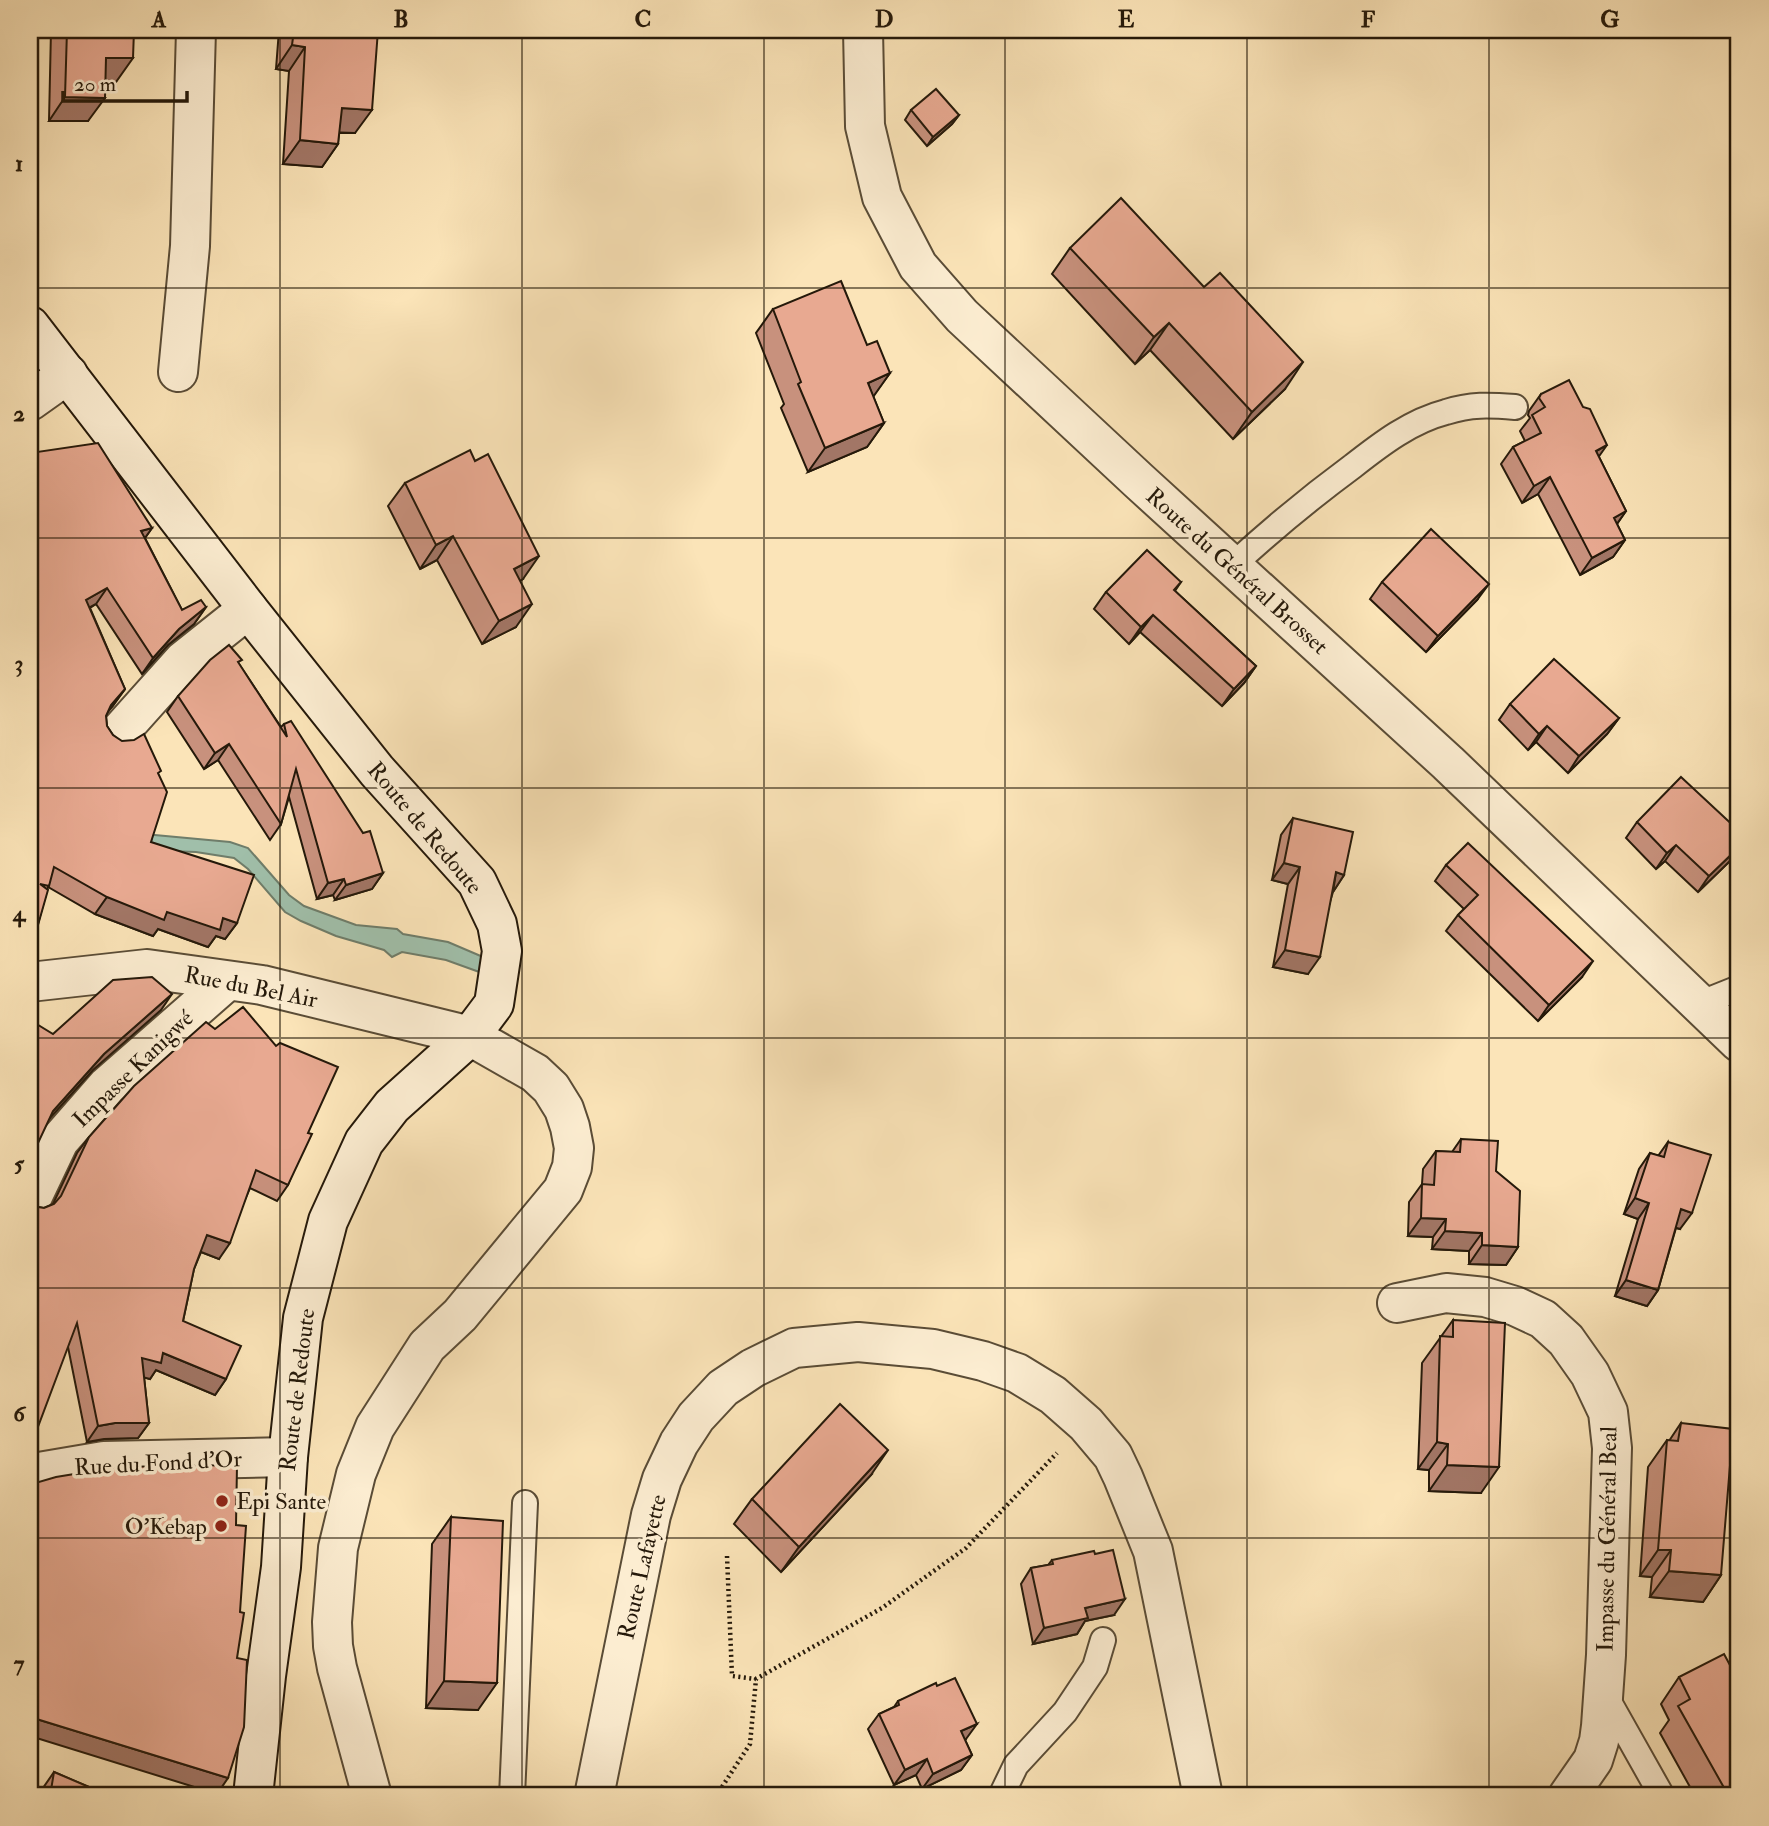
<svg xmlns="http://www.w3.org/2000/svg" width="1769" height="1826" font-family="'IM FELL Double Pica',serif">
<style>
.water{fill:#a0bfaa;stroke:#6f7d6a;stroke-width:2}
.lines{fill:none;stroke-linecap:round;stroke-linejoin:round}
.service-casing{stroke:#5a4c36;stroke-width:28}
.minor-casing{stroke:#5a4c36;stroke-width:42}
.secondary-casing{stroke:#25190a;stroke-width:42}
.path{stroke:#25190a;stroke-width:4.5;stroke-dasharray:2 3.5;stroke-linecap:butt}
.service{stroke:#fcedd1;stroke-width:24}
.minor{stroke:#fcedd1;stroke-width:38}
.secondary{stroke:#fcedd1;stroke-width:38}
.wall{fill:#c8917d;stroke:#25190a;stroke-width:2}
.shaded-wall{fill:#a27666;stroke:#25190a;stroke-width:2}
.building{fill:#e8a991;stroke:#25190a;stroke-width:2}
.grid{fill:none;stroke:#25190a;stroke-width:2;stroke-opacity:0.55}
.poi-dot{fill:#8f2418;stroke:#fcedd1;stroke-width:2.5}
.labels{text-anchor:middle;dominant-baseline:central;stroke-width:7;stroke-linejoin:round;paint-order:stroke}
.street-label{font-size:23px;fill:#25190a;stroke:#fcedd1}
.poi-label{font-size:23px;fill:#25190a;stroke:#fcedd1;text-anchor:start}
.neatline{fill:none;stroke:#25190a;stroke-width:2.5}
.grid-label{font-size:23px;text-anchor:middle;font-weight:bold;fill:#25190a}
</style>
<rect width="100%" height="100%" fill="#fbe4b8"/>
<filter id="stains"><feTurbulence type="fractalNoise" baseFrequency=".00286" numOctaves="4"/><feColorMatrix values="0 0 0 0 .2 0 0 0 0 .09 0 0 0 0 .02 0 0 0 .5 -.17"/></filter>
<radialGradient id="worn" r=".72"><stop offset=".6" stop-color="#630" stop-opacity="0"/><stop offset="1" stop-color="#630" stop-opacity=".3"/></radialGradient>
<path class="water" d="M30,795L144,834L230,842L248,848L289,895L304,906L356,925L397,929L403,934L448,942L497,963L496,978L446,960L402,952L392,957L384,950L336,936L301,921L285,912L248,869L234,858L196,852L138,850Z"/>
<g class="lines">
<g class="service-casing">
<g id="service">
<path d="M1232,566C1271,530 1311,497 1353,466C1381,444 1411,421 1446,412C1471,404 1489,405 1515,407"/>
<path d="M1699,1004L1739,988"/>
<path d="M1604,1693L1662,1796"/>
<path d="M512,1796L525,1503"/>
<path d="M1001,1796L1016,1765L1065,1712L1095,1667L1103,1640"/>
</g>
</g>
<g class="minor-casing">
<g id="minor">
<path d="M863,30L865,126L882,197L918,266L962,316L1139,481L1448,763L1739,1042"/>
<path d="M178,372L190,246L196,30"/>
<path d="M30,401L68,374"/>
<path d="M116,736L184,660L248,609"/>
<path d="M30,982L147,969L262,985L470,1036L535,1073L551,1088L564,1109L570,1127L574,1148L572,1167L563,1190L460,1315L427,1346L375,1427L356,1474L338,1548L332,1622L333,1646L337,1668L372,1796"/>
<path d="M30,1202L59,1141L107,1086L227,981"/>
<path d="M1397,1303L1446,1293L1485,1297L1515,1306L1543,1319L1566,1340L1590,1374L1608,1412L1612,1448L1606,1655L1601,1726L1599,1741L1593,1760L1568,1796"/>
<path d="M30,1476L39,1472L104,1461L288,1457"/>
<path d="M594,1796L651,1515L662,1479L679,1443L696,1417L723,1388L753,1368L794,1348L858,1342L933,1349L983,1361L1017,1373L1053,1395L1086,1424L1113,1456L1123,1477L1153,1551L1203,1796"/>
</g>
</g>
<g class="secondary-casing">
<path id="secondary" d="M30,326L248,609L377,771L477,882L497,924L502,951L494,1004L470,1036L392,1106L364,1142L328,1221L303,1318L288,1457L281,1567L266,1676L253,1796"/>
</g>
<g class="path">
<path d="M727,1556L732,1676L756,1679"/>
<path d="M716,1796L750,1744L756,1679L882,1608L966,1548L1057,1453"/>
</g>
<use href="#service" class="service"/>
<use href="#minor" class="minor"/>
<use href="#secondary" class="secondary"/>
</g>
<g class="wall">
<path d="M51,30H134L116,82H105L88,121H49Z"/>
<path d="M279,30H378L355,133H339L338,144L322,167L283,164L289,71L276,69Z"/>
<path d="M911,110L959,115L952,124L927,146L905,120Z"/>
<path d="M1070,248L1204,287L1285,389L1233,439L1150,350L1135,364L1052,274Z"/>
<path d="M773,309L867,345L890,373L873,396L884,423L867,447L808,472L781,408L784,404L756,333Z"/>
<path d="M1541,394L1599,457L1626,511L1617,524L1625,540L1613,557L1580,575L1538,494L1522,503L1501,464L1513,447L1525,441L1520,431L1530,418L1528,415L1529,411Z"/>
<path d="M30,453L152,528L145,538L182,610L206,607L194,624L168,645L142,674L96,604L90,608L125,689L107,713L106,716L107,726L113,735L158,774L151,842L237,923L225,939L216,936L208,947L158,929L153,936L95,914L48,887L32,946L30,950Z"/>
<path d="M405,483L523,579L520,581L516,627L482,644L437,560L420,569L388,506Z"/>
<path d="M1181,582L1175,591L1256,666L1244,683L1222,706L1140,632L1129,644L1094,609L1106,592Z"/>
<path d="M1382,582L1477,600L1426,652L1370,599Z"/>
<path d="M239,664L281,727L284,724L383,873L372,889L335,900L333,895L317,899L289,797L281,824L270,840L218,760L204,769L167,712L178,696Z"/>
<path d="M1510,704L1619,718L1607,734L1568,773L1536,742L1528,750L1499,720Z"/>
<path d="M1293,818L1344,875L1333,892L1308,974L1273,967L1288,884L1272,880L1281,835Z"/>
<path d="M1637,822L1739,831V850L1736,855L1698,892L1665,861L1656,869L1626,838Z"/>
<path d="M1446,865L1582,977L1538,1021L1446,931L1458,915L1464,909L1435,881Z"/>
<path d="M308,1133L288,1185L277,1201L250,1188L219,1259L201,1252L194,1269L183,1321L226,1379L215,1395L156,1370L150,1379L144,1377L149,1423L138,1438L104,1439L87,1442L68,1347L32,1206L44,1208L53,1204L77,1153L89,1137Z"/>
<path d="M1461,1139L1496,1171L1518,1247L1506,1265L1469,1264V1251L1432,1249L1433,1237L1408,1236L1409,1202L1422,1184L1423,1169L1436,1151L1452,1152Z"/>
<path d="M1668,1142L1680,1229L1676,1228L1658,1290L1647,1306L1615,1296L1638,1219L1624,1214L1639,1169L1650,1153L1658,1156Z"/>
<path d="M1453,1320L1481,1493L1429,1491V1470L1418,1469L1422,1363Z"/>
<path d="M1681,1423L1721,1575L1703,1602L1650,1597L1652,1577L1640,1576L1648,1467L1667,1440L1669,1441Z"/>
<path d="M871,1475L781,1572L734,1524L752,1499Z"/>
<path d="M451,1517L478,1710L426,1708L432,1544Z"/>
<path d="M1052,1560L1114,1615L1085,1621L1077,1634L1033,1644L1021,1584L1031,1568L1048,1565Z"/>
<path d="M1679,1677L1739,1682V1796H1695L1660,1733L1669,1720L1661,1704Z"/>
<path d="M937,1686L966,1739L965,1740L972,1755L961,1770L922,1789L916,1775L894,1785L868,1729L879,1714L894,1707L898,1701Z"/>
<path d="M54,1772L110,1796H41L43,1788Z"/>
</g>
<g class="shaded-wall">
<path d="M292,45L305,47L289,71L276,69Z"/>
<path d="M106,58H133L116,82H90Z"/>
<path d="M65,97L105,98L88,121H49Z"/>
<path d="M342,108L372,110L355,133L325,132Z"/>
<path d="M959,115L952,124L927,146L933,137Z"/>
<path d="M300,140L338,144L322,167L283,164Z"/>
<path d="M1169,323L1150,350L1135,364L1154,337Z"/>
<path d="M1303,362L1285,389L1233,439L1252,412Z"/>
<path d="M890,373L873,397L868,383Z"/>
<path d="M884,423L867,447L808,472L825,448Z"/>
<path d="M1607,445L1595,462L1596,451Z"/>
<path d="M1550,477L1538,494L1522,503L1534,486Z"/>
<path d="M1626,511L1614,528V518Z"/>
<path d="M152,528L140,545L141,531Z"/>
<path d="M453,536L437,560L420,569L436,545Z"/>
<path d="M1625,540L1613,557L1580,575L1592,558Z"/>
<path d="M539,556L523,579L498,593L514,569Z"/>
<path d="M1489,584L1477,600L1426,652L1438,636Z"/>
<path d="M107,588L96,604L74,616L86,600Z"/>
<path d="M532,604L516,627L482,644L499,621Z"/>
<path d="M206,607L194,624L168,645L142,674L153,658L179,629Z"/>
<path d="M1153,615L1140,632L1129,644L1141,627Z"/>
<path d="M1256,666L1244,683L1222,706L1234,689Z"/>
<path d="M125,689L113,706L99,722L111,705Z"/>
<path d="M1619,718L1607,734L1568,773L1579,756Z"/>
<path d="M1547,726L1536,742L1528,750L1539,734Z"/>
<path d="M229,744L218,760L204,769L215,753Z"/>
<path d="M1676,845L1665,861L1656,869L1667,853Z"/>
<path d="M1739,847V850L1736,855L1698,892L1709,876Z"/>
<path d="M1284,863L1300,867L1288,884L1272,880Z"/>
<path d="M1336,872L1344,875L1333,892Z"/>
<path d="M383,873L372,889L335,900L346,885Z"/>
<path d="M344,879L333,895L317,899L328,883Z"/>
<path d="M107,897L167,912L223,918L237,923L225,939L216,936L208,947L158,929L153,936L95,914Z"/>
<path d="M1285,950L1320,957L1308,974L1273,967Z"/>
<path d="M1593,961L1582,977L1538,1021L1549,1005Z"/>
<path d="M172,994L161,1010L93,1070L42,1127L53,1111L104,1054Z"/>
<path d="M1635,1198L1649,1203L1638,1219L1624,1214Z"/>
<path d="M1681,1209L1692,1213L1680,1229L1670,1226Z"/>
<path d="M1421,1218L1446,1219L1433,1237L1408,1236Z"/>
<path d="M1445,1231L1482,1233L1469,1251L1432,1249Z"/>
<path d="M207,1235L230,1243L219,1259L196,1250Z"/>
<path d="M1482,1245L1518,1247L1506,1265L1469,1264Z"/>
<path d="M1626,1280L1658,1290L1647,1306L1615,1296Z"/>
<path d="M163,1353L226,1379L215,1395L156,1370L150,1379L130,1374L142,1358Z"/>
<path d="M115,1423H149L138,1438L104,1439L87,1442L98,1426Z"/>
<path d="M1437,1442L1448,1444L1429,1470L1418,1469Z"/>
<path d="M888,1450L871,1475L781,1572L799,1547Z"/>
<path d="M1447,1465L1499,1467L1481,1493L1429,1491Z"/>
<path d="M1658,1550H1671L1652,1577L1640,1576Z"/>
<path d="M1669,1571L1721,1575L1703,1602L1650,1597Z"/>
<path d="M1125,1599L1114,1615L1085,1621L1077,1634L1033,1644L1044,1628L1085,1608Z"/>
<path d="M444,1681L497,1683L478,1710L426,1708Z"/>
<path d="M30,1717L228,1778L217,1794L30,1736Z"/>
<path d="M977,1724L966,1739L951,1746L961,1731Z"/>
<path d="M972,1755L961,1770L922,1789L933,1774Z"/>
<path d="M927,1759L916,1775L894,1785L905,1770Z"/>
<path d="M1739,1786L1733,1796H1724L1727,1793Z"/>
</g>
<g class="building">
<path d="M67,30H134L133,58H106L105,98L65,97Z"/>
<path d="M294,30H378L372,110L342,108L338,144L300,140L305,47L292,45Z"/>
<path d="M936,89L959,115L933,137L911,110Z"/>
<path d="M1121,198L1204,287L1220,273L1303,362L1252,412L1169,323L1154,337L1070,248Z"/>
<path d="M841,281L867,345L877,341L890,373L868,383L884,423L825,448L798,384L801,382L773,309Z"/>
<path d="M1569,380L1583,407L1590,409L1607,445L1596,451L1626,511L1614,518L1625,540L1592,558L1550,477L1534,486L1513,447L1541,433L1532,415L1545,407L1539,398L1541,394Z"/>
<path d="M98,443L152,528L141,531L182,610L201,600L206,607L179,629L153,658L107,588L86,600L125,689L111,705L106,716L107,726L113,735L122,741L134,740L144,734L161,771L158,773L167,792L151,842L254,875L237,923L223,918L220,930L167,912L164,920L107,897L54,867L49,886L40,884L48,890L32,946H30V810L37,814L30,798V453Z"/>
<path d="M470,450L475,461L488,454L539,556L514,569L532,604L499,621L453,536L436,545L405,483Z"/>
<path d="M1431,529L1489,584L1438,636L1382,582Z"/>
<path d="M1147,550L1181,582L1174,590L1256,666L1234,689L1153,615L1141,627L1106,592Z"/>
<path d="M229,645L242,660L238,662L287,737L284,724L291,721L363,833L370,831L383,873L346,885L344,879L328,883L296,769L281,824L229,744L215,753L178,696L210,660Z"/>
<path d="M1554,659L1619,718L1579,756L1547,726L1539,734L1510,704Z"/>
<path d="M1681,777L1739,831V847L1709,876L1676,845L1667,853L1637,822Z"/>
<path d="M1293,818L1353,832L1344,875L1336,872L1320,957L1285,950L1300,867L1284,863Z"/>
<path d="M1468,843L1593,961L1549,1005L1458,915L1478,895L1446,865Z"/>
<path d="M152,977L172,994L104,1054L53,1111L30,1160V1020L53,1034L113,980Z"/>
<path d="M243,1007L276,1046L280,1043L338,1067L308,1133L312,1134L288,1185L256,1170L230,1243L207,1235L194,1269L183,1321L241,1346L226,1379L163,1353L161,1363L142,1358L149,1423H115L98,1426L77,1323L33,1440L30,1442V1204L32,1206L44,1208L54,1204L61,1196L89,1137L134,1086L206,1022L215,1029Z"/>
<path d="M1461,1139L1498,1141L1496,1171L1520,1191L1518,1247L1482,1245V1233L1445,1231L1446,1219L1421,1218L1422,1184L1434,1185L1436,1151L1460,1152Z"/>
<path d="M1668,1142L1711,1155L1692,1213L1681,1209L1658,1290L1626,1280L1649,1203L1635,1198L1650,1153L1664,1157Z"/>
<path d="M1453,1320L1505,1323L1499,1467L1447,1465L1448,1444L1437,1442L1440,1336L1453,1337Z"/>
<path d="M840,1404L888,1450L799,1547L752,1499Z"/>
<path d="M1681,1423L1733,1429L1721,1575L1669,1571L1671,1550H1658L1667,1440L1678,1441Z"/>
<path d="M237,1465L236,1525L246,1526L240,1612L244,1613L237,1658L247,1660L244,1727L228,1778L30,1717V1478L39,1482L56,1477L117,1467Z"/>
<path d="M451,1517L503,1521L497,1683L444,1681Z"/>
<path d="M1113,1550L1125,1599L1085,1608L1088,1618L1044,1628L1031,1568L1053,1564L1052,1560L1094,1551L1095,1554Z"/>
<path d="M1724,1654L1739,1682V1786L1727,1793L1678,1706L1690,1699L1679,1677Z"/>
<path d="M955,1678L977,1724L961,1731L972,1755L933,1774L927,1759L905,1770L879,1714L899,1705L898,1701L936,1683L937,1686Z"/>
<path d="M54,1772L110,1796H50Z"/>
</g>
<path class="grid" d="M280,30V1796M522,30V1796M764,30V1796M1005,30V1796M1247,30V1796M1489,30V1796M30,288H1739M30,538H1739M30,788H1739M30,1038H1739M30,1288H1739M30,1538H1739"/>
<g class="poi-dot">
<circle cx="222" cy="1501" r="7"/>
<circle cx="221" cy="1526" r="7"/>
</g>
<g class="labels">
<g class="street-label">
<text transform="translate(1237 571) rotate(42)">Route du Général Brosset</text>
<text transform="translate(425 828) rotate(50)">Route de Redoute</text>
<text transform="translate(251 987) rotate(11)">Rue du Bel Air</text>
<text transform="translate(133 1069) rotate(-44)">Impasse Kanigwé</text>
<text transform="translate(297 1390) rotate(-83)">Route de Redoute</text>
<text transform="translate(158 1463) rotate(-3)">Rue du Fond d'Or</text>
<text transform="translate(1607 1539) rotate(-89)">Impasse du Général Beal</text>
<text transform="translate(642 1567) rotate(-77)">Route Lafayette</text>
</g>
<g class="poi-label">
<text x="236" y="1501">Epi Sante</text>
<text x="207" y="1526" text-anchor="end">O'Kebap</text>
</g>
</g>
<rect width="1769" height="1826" fill="none" stroke="#fbe4b8" stroke-width="77"/>
<path d="M63 91v10h124v-10" fill="none" stroke="#25190a" stroke-width="3.5"/>
<text x="74" y="91" font-size="21" fill="#25190a" stroke="#fcedd1" stroke-width="5" paint-order="stroke">20 m</text>
<rect x="38" y="38" width="1692" height="1749" class="neatline"/>
<g class="grid-label">
<text x="159" y="27">A</text>
<text x="401" y="27">B</text>
<text x="643" y="27">C</text>
<text x="884" y="27">D</text>
<text x="1126" y="27">E</text>
<text x="1368" y="27">F</text>
<text x="1610" y="27">G</text>
<text x="19" y="171">1</text>
<text x="19" y="421">2</text>
<text x="19" y="671">3</text>
<text x="19" y="921">4</text>
<text x="19" y="1171">5</text>
<text x="19" y="1421">6</text>
<text x="19" y="1671">7</text>
</g>
<rect width="100%" height="100%" filter="url(#stains)"/>
<rect width="100%" height="100%" fill="url(#worn)"/>
</svg>
